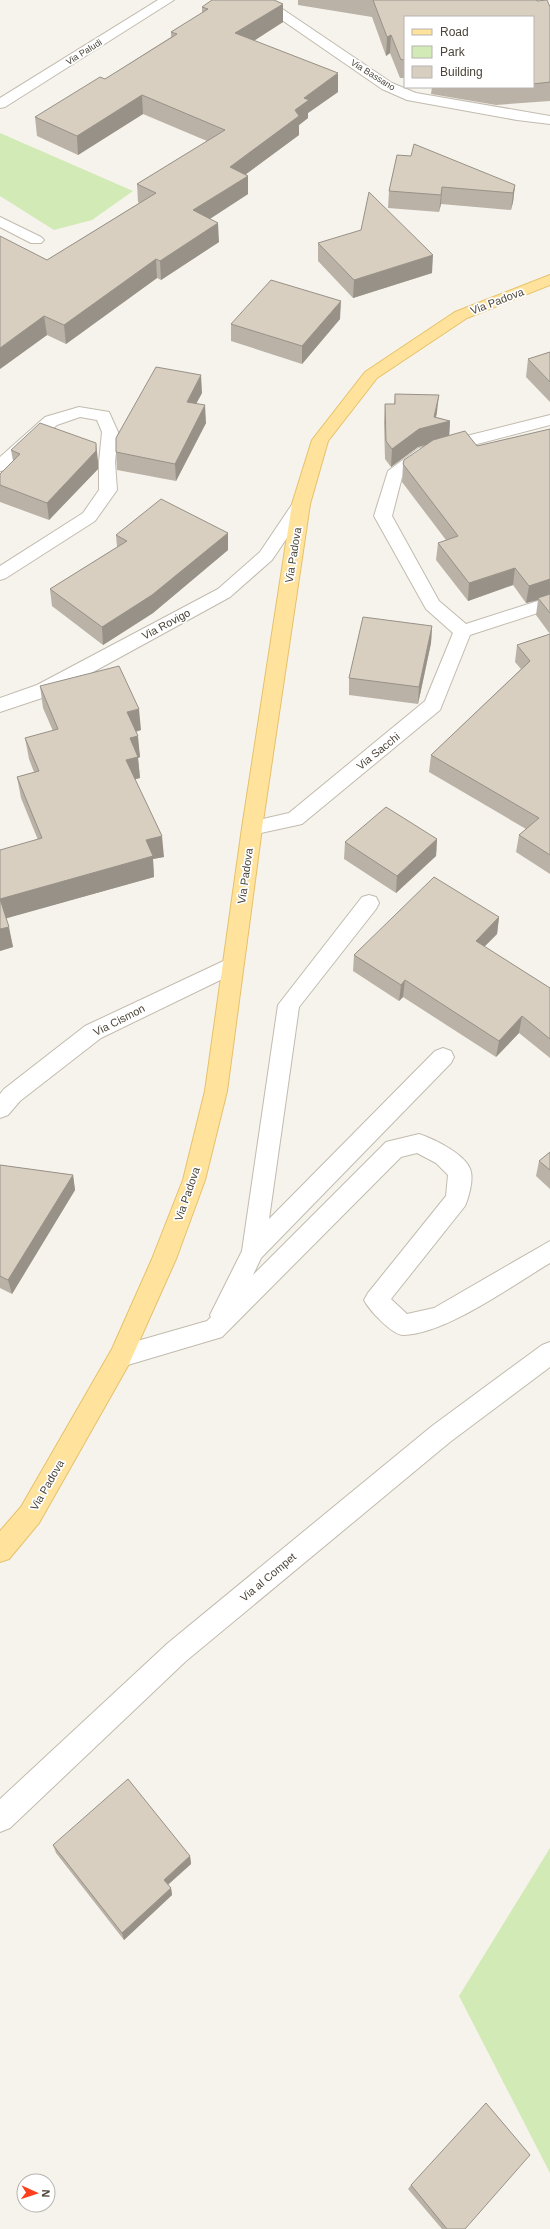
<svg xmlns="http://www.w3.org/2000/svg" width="550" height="2229" font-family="Arial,sans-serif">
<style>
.green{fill:#d2eab5}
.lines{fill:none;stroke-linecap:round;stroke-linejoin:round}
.minor-casing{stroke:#c2bbae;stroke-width:2}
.major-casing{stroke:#e6c16a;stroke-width:2}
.minor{fill:#fff;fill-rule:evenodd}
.major{fill:#ffe39c;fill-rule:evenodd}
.wall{fill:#bab2a6}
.shaded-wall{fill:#979187}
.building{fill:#d8cfc1;stroke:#979187}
.labels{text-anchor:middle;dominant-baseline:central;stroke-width:3.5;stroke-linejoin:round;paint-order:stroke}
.far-street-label{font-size:9px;fill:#4b4439;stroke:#fff}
.street-label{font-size:11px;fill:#4b4439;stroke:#fff}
</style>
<rect width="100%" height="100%" fill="#f6f3ec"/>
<g class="green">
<path d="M0,133L133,191L92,220L54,230L0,196Z"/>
<path d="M550,1848V2173L459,1996Z"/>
</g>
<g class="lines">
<g class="minor-casing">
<g id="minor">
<path d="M158,0H174L5,107L0,108V98Z"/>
<path d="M253,0H269L392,83L416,93L550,116V124L517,120L407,100L382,89Z"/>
<path d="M0,217L41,237L44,240L41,243H31L0,227Z"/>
<path d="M79,407L109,412L118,432L115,462L117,490L95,521L6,578L0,580V566L83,513L99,490V462L102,432L97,420L80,417L57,425L6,470L0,471V457L45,417Z"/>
<path d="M550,415V425L431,456L402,477L392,516L439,601L466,624L550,597V609L470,635L440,710L302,824L252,835L245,833L242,828L245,823L289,813L425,701L453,633L426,609L374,516L388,471L419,448Z"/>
<path d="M301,498L307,500L310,504L272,560L230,597L51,695L0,712V698L37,685L218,589L260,552L295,500Z"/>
<path d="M369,895L376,897L379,903L376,909L299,1007L269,1219L435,1051L443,1048L451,1051L454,1057L451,1063L261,1258L253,1275L386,1142L419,1134C434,1139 468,1155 471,1172C473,1181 469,1197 465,1206L391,1299L407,1314L434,1308L550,1241V1263C513,1285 446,1334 404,1335C393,1336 369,1310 364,1300L368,1293L446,1196L448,1175L436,1163L417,1153L401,1157L222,1337L121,1367L113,1364L109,1356L113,1348L207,1321L211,1317L210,1315L242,1251L278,1005L362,897Z"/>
<path d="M232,957L239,959L242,965L239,971L101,1038L20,1101L8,1115L0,1118V1094L4,1089L85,1026Z"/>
<path d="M550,1342V1367L450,1442L186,1661L10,1828L0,1832V1799L168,1643L432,1426L542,1345Z"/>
</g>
</g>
<g class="major-casing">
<path id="major" d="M550,275V285L467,318L377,378L328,441L310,504L262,828L227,1091L205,1180L176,1259L129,1364L39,1523L9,1559L0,1562V1531L21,1507L112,1349L152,1259L183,1180L205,1091L242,828L292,504L312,440L365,372L455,312Z"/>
</g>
<use href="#minor" class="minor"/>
<use href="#major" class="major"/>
</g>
<g class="wall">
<path d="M298,0H537L550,7V101L496,105L431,94L432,87H533V17H405V78H400L390,53L386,56L372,17L298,5Z"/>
<path d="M202,7L283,22L254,41L338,73V92L308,113V118L299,125V135L246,174L248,176V194L210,219L219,242L161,280L157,278L66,344L47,335L0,369L47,260L139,203L138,202L137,184L207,141L143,114L78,155L37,136L35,117L105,79L171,37V32L202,13Z"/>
<path d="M397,155L515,185L513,202L511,210L441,204L439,212L388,208L389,191Z"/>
<path d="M318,243L432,273L353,298L318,261Z"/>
<path d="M340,319L302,364L231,341V324Z"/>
<path d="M550,352V402L526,377L528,359Z"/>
<path d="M202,393L196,403L206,423L176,481L117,470L116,452Z"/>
<path d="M395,394L437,412L436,417L450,421L449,436L477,446L550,429V427V874L516,852L519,835L526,829L429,772L431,755L521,669L515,662L517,645L550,634L536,615L538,600L526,603L513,585L468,601L436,560L438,543L446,540L402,482L403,464L426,445L418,447L391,467L385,459L384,422L385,404H394Z"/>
<path d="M11,450L98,461V469L49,520L0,502V474L13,461Z"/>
<path d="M116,535L228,550L153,613L103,645L52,606L50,589L117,547Z"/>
<path d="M432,626L431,643L418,704L349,695V678Z"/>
<path d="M40,686L141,730L136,732L140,757L138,758L140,778L135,779L164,857L153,859L154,877L6,918L13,947L0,951V850L38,840L21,798L17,777L34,772L29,759L25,738L53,731L43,708Z"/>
<path d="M437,839L436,856L396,893L344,859L345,842Z"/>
<path d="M499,917L497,934L484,947L550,988V1058L519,1033L496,1057L403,997L399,1001L353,971L354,955Z"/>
<path d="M550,1152V1189L536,1176L539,1161Z"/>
<path d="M0,1165L73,1175L75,1190L12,1294L0,1288Z"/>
<path d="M53,1845L190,1856L191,1864L168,1885L171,1888L172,1895L124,1940L56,1853Z"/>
<path d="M411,2185L465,2229H442L408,2189Z"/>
</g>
<g class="shaded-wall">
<path d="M283,4V22L236,52L235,33Z"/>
<path d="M391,35L390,53L386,56L387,37Z"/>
<path d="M338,73V92L308,113V118L299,125V135L230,186V167L295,110L304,98Z"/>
<path d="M142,95L143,114L78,155L77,136Z"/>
<path d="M248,176V194L194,229L193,210Z"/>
<path d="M515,185L513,202L511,210L513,193Z"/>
<path d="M442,187L441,204L439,212L441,195Z"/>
<path d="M218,223L219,242L161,280L160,261Z"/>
<path d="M433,255L432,273L353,298L354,280Z"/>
<path d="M156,259L157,278L66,344L64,325Z"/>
<path d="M341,301L340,319L302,364V346Z"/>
<path d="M44,316L47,335L0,369V348Z"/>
<path d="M201,375L202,393L188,419L187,402Z"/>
<path d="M439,395L437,412L434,425L450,421L449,439L418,447L391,467L392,449L434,417Z"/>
<path d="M205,405L206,423L176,481L175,464Z"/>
<path d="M96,443L98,461V469L49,520L47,503Z"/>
<path d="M228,533V550L153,613L103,645L102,627Z"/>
<path d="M515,568L513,585L468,601L469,583Z"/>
<path d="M550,579V596L538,598V600L526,603L529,586Z"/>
<path d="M432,626L431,643L418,704L419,687Z"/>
<path d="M139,709L141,730L129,733L127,712Z"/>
<path d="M138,736L140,757L138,758L140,778L128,781L126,760L130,738Z"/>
<path d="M162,836L164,857L153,859L154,877L4,919L0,899L146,840Z"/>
<path d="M437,839L436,856L396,893L397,876Z"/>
<path d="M499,917L497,934L473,958L476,941Z"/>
<path d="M9,927L13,947L0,951V929Z"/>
<path d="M405,980L403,997L399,1001L401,985Z"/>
<path d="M522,1016L519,1033L496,1057L499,1041Z"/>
<path d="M73,1175L75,1190L12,1294L8,1280Z"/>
<path d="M190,1856L191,1864L165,1887L164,1880Z"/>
<path d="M171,1888L172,1895L124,1940L122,1933Z"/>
</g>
<g class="building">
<path d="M212,0H274L283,4L235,33L338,73L304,98L309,100L295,110L299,116L230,167L248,176L193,210L218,223L160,261L156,259L64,325L44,316L0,348V236L47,260L156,193L137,184L225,130L142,95L77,136L35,117L100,77L105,79L177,34L171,32L208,9L202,7Z"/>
<path d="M373,0H537V1L547,0L550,7V82L533,84V17H405V59L401,60L391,35L387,37Z"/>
<path d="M414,144L515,185L513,193L442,187L441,195L389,191L397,155L411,156Z"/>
<path d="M369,192L433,255L354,280L318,243L361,230Z"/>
<path d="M271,280L341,301L302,346L231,324Z"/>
<path d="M550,352V382L528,359Z"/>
<path d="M156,367L201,375L187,402L205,405L175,464L116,452V438Z"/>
<path d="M395,394L439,395L434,417L450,421L419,429L392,449L386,441L385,404H395Z"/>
<path d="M40,423L96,443V451L47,503L0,485V474L20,454L11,450Z"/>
<path d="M550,429V579L529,586L515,568L469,583L438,543L458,536L403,464L404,460L433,440L465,431L477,446Z"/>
<path d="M161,499L228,533L152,595L102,627L50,589L127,541L116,535Z"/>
<path d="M550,594V613L538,598Z"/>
<path d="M363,617L432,626L419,687L349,678Z"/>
<path d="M550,634V855L519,835L539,818L431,755L530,661L517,645Z"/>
<path d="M119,666L139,709L127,712L138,736L130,738L138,757L126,760L162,836L146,840L153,856L0,899V850L42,838L17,777L39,771L25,738L58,729L40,686Z"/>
<path d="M386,807L437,839L397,876L345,842Z"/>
<path d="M434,877L499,917L476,941L550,988V1039L522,1016L499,1041L405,980L401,985L354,955Z"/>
<path d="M0,899L9,927L0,929Z"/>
<path d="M550,1152V1170L539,1161Z"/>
<path d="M0,1165L73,1175L8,1280L0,1276Z"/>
<path d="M128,1779L190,1856L164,1880L171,1888L122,1933L53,1845Z"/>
<path d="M486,2103L530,2155L465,2229H447L411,2185Z"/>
</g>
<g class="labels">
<g class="far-street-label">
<text transform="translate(84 52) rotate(-32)">Via Paludi</text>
<text transform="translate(373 75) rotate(32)">Via Bassano</text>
</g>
<g class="street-label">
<text transform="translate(497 301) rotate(-21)">Via Padova</text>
<text transform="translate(293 555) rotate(-81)">Via Padova</text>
<text transform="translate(166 624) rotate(-28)">Via Rovigo</text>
<text transform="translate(378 751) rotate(-39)">Via Sacchi</text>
<text transform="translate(245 876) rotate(-82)">Via Padova</text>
<text transform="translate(119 1020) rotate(-27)">Via Cismon</text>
<text transform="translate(187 1194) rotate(-71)">Via Padova</text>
<text transform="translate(47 1485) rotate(-60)">Via Padova</text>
<text transform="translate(268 1577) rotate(-40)">Via al Compet</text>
</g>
</g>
<rect x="404" y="16" width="130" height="72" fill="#ffffff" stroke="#b7b4b0"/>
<rect x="412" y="29" width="20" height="6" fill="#ffe39c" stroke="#b7b4b0"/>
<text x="440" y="36" font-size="12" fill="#4b4439">Road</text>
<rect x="412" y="46" width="20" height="12" fill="#d2eab5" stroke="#b7b4b0"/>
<text x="440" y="56" font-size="12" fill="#4b4439">Park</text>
<rect x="412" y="66" width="20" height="12" fill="#d8cfc1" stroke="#b7b4b0"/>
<text x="440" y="76" font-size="12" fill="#4b4439">Building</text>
<g transform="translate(36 2193) rotate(93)"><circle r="19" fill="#ffffff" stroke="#b7b4b0"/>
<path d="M0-3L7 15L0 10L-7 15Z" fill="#fc3f1d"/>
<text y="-6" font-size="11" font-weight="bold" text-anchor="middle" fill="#4b4439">N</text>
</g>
</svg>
